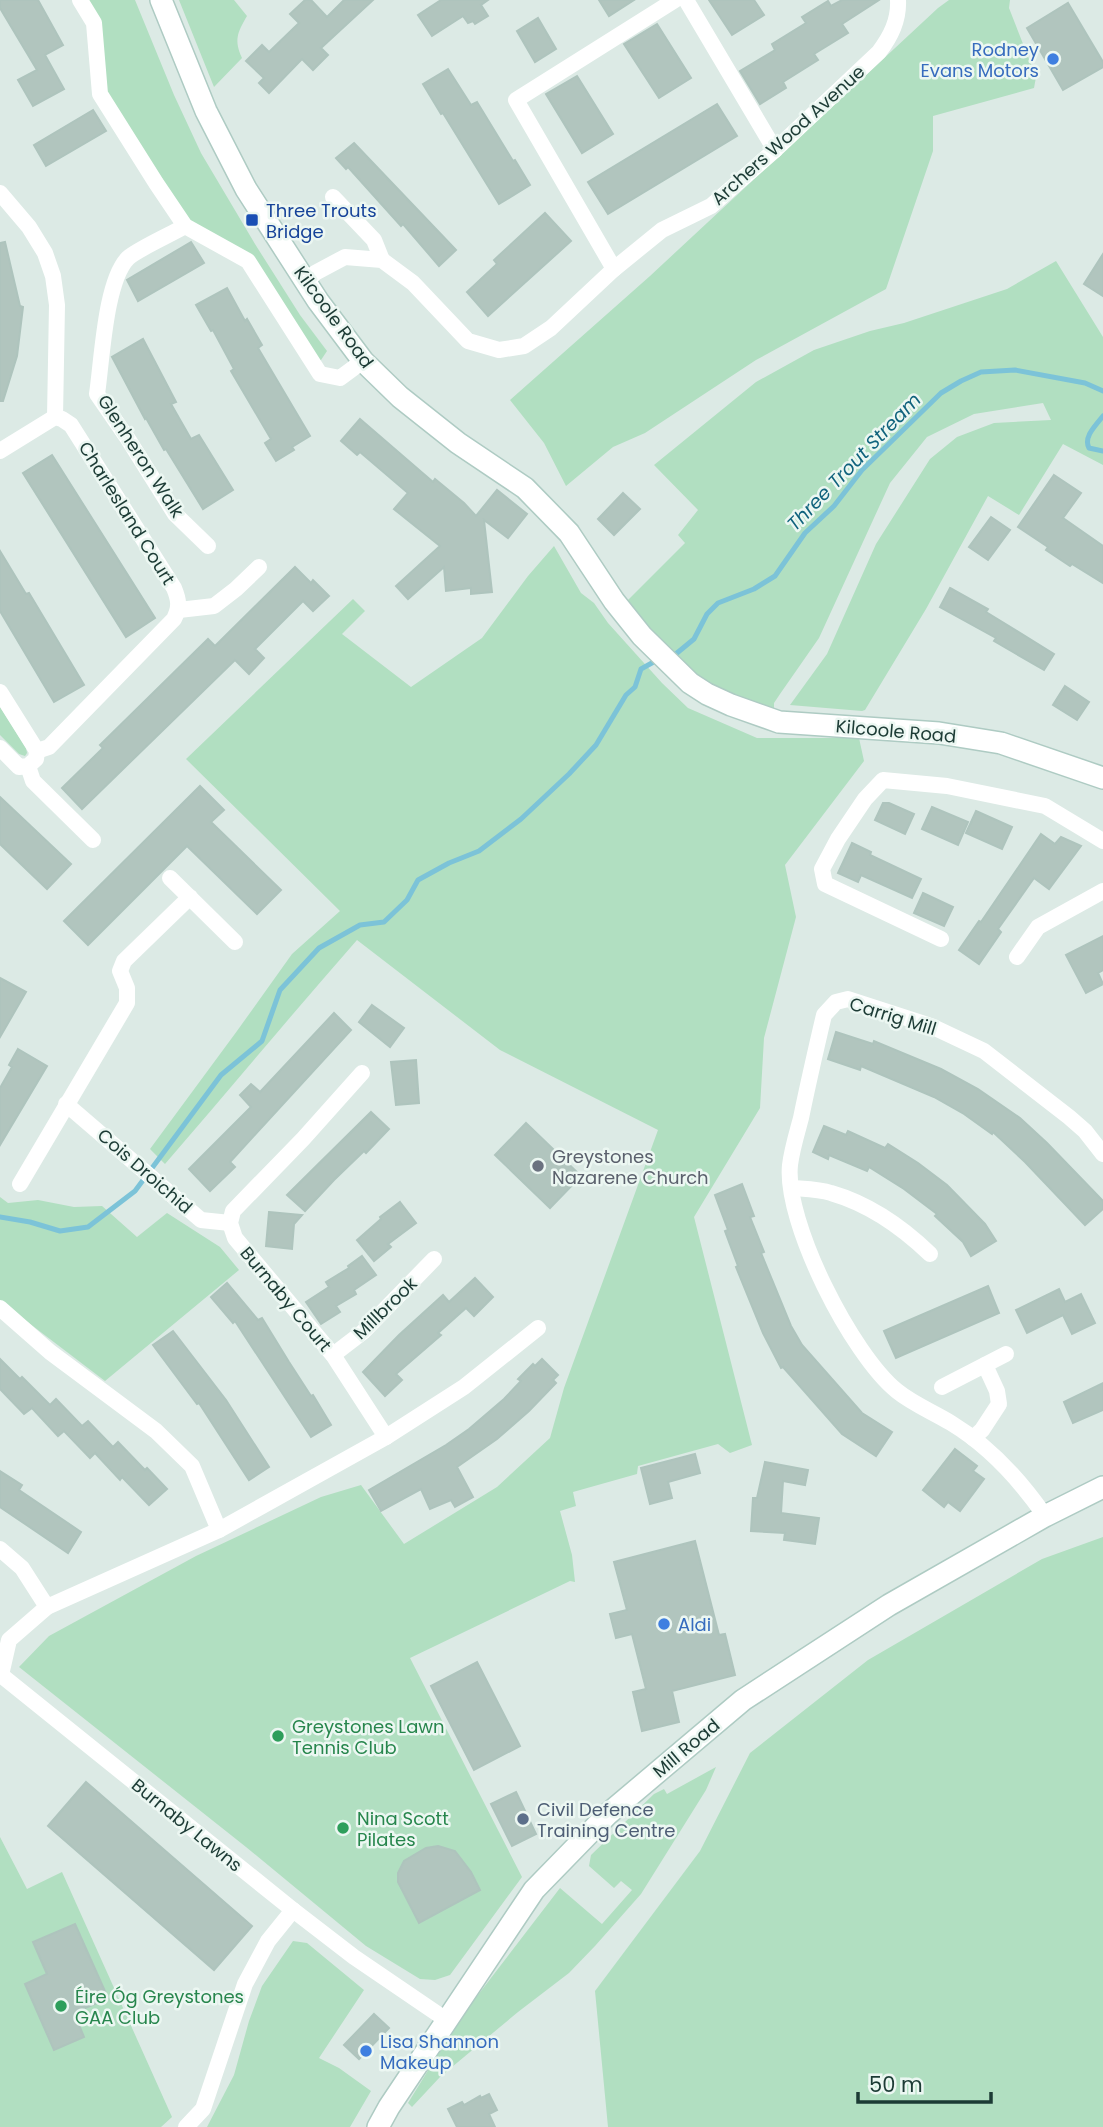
<svg xmlns="http://www.w3.org/2000/svg" width="1103" height="2127" font-family="Poppins,sans-serif">
<style>
.green{fill:#b1dfc1}
.lines{fill:none;stroke-linecap:round;stroke-linejoin:round}
.stream{stroke:#7cc3d8;stroke-width:5}
.building{fill:#b1c5be;stroke:#aec4bd;stroke-width:2}
.secondary-casing{stroke:#aecbc3;stroke-width:24}
.street{stroke:#fff;stroke-width:16}
.secondary{stroke:#fff;stroke-width:21}
.shop-dot{fill:#3f7fe0;stroke:#ecf7f2;stroke-width:2.5}
.transit-dot{fill:#1a4fb4;stroke:#ecf7f2;stroke-width:2.5}
.worship-dot{fill:#6b7280;stroke:#ecf7f2;stroke-width:2.5}
.leisure-dot{fill:#2e9e5b;stroke:#ecf7f2;stroke-width:2.5}
.service-dot{fill:#5c6f8a;stroke:#ecf7f2;stroke-width:2.5}
.labels{text-anchor:middle;dominant-baseline:central;stroke-width:5;stroke-linejoin:round;paint-order:stroke}
.shop-label{font-size:18px;fill:#366cbe;stroke:#ecf7f2;text-anchor:start}
.street-label{font-size:18px;fill:#1c3b35;stroke:#ecf7f2}
.transit-label{font-size:18px;fill:#164399;stroke:#ecf7f2;text-anchor:start}
.worship-label{font-size:18px;fill:#5b616d;stroke:#ecf7f2;text-anchor:start}
.leisure-label{font-size:18px;fill:#27864d;stroke:#ecf7f2;text-anchor:start}
.service-label{font-size:18px;fill:#4e5e75;stroke:#ecf7f2;text-anchor:start}
.water-label{font-size:19px;font-style:italic;fill:#10637d;stroke:#ecf7f2}
</style>
<rect width="100%" height="100%" fill="#dceae5"/>
<g class="green">
<path d="M85,0H135L174,95L201,153L255,244L300,315L327,351L319,363L249,256L200,229L178,210L104,90Z"/>
<path d="M179,0H234L247,16C237,33 234,40 242,58L214,87Z"/>
<path d="M949,0H1010L1009,8L1036,77L1034,88L933,116V151L886,289L756,360L645,433L613,447L566,486L544,443L510,400L650,276L938,8Z"/>
<path d="M1056,261L1103,337V465L1063,444L1019,515L988,496L926,609L865,710L862,711L790,705L827,654L876,544L930,459L957,437L994,423L1051,420L1043,403L974,414L927,437L890,483L819,638L780,694L774,703V712L724,693L685,668L626,602L685,543L678,535L698,510L654,465L756,382L814,350L870,331L904,323L1007,289Z"/>
<path d="M554,546L581,593L594,603L608,623L662,683L688,708L757,738H859L864,761L785,865L796,917L764,1038L760,1108L694,1217L752,1445L730,1453L718,1444L638,1466L637,1474L573,1492L576,1506L560,1511L572,1555L575,1582L570,1581L410,1658L522,1877L450,1975L435,1980L420,1979L366,1946L246,1847L19,1667L49,1636L196,1556L321,1497L361,1485L404,1544L497,1487L550,1438L564,1388L658,1130L500,1050L357,940C292,1014 229,1090 165,1164L150,1149L237,1031L292,954L340,911L186,759L353,599L365,611L342,634L411,687L482,638L528,576Z"/>
<path d="M0,707L26,748L27,753L25,756L19,754L0,735Z"/>
<path d="M0,1197L8,1203L38,1200L74,1207L102,1206L137,1237L167,1213L220,1247L239,1270L105,1381L0,1301Z"/>
<path d="M1103,1537V2127H608L595,1991L700,1851L750,1753L868,1660L1042,1559Z"/>
<path d="M716,1767L706,1790L641,1894L595,1946L569,1973L518,2012L440,2077L412,2107L408,2103L461,2017L560,1888L602,1924L632,1890L621,1881L614,1888L589,1866L591,1855L654,1794L664,1789L667,1794Z"/>
<path d="M0,1837L27,1889L62,1872L172,2117L161,2127H0Z"/>
<path d="M293,1941L307,1943L364,1990L319,2058L339,2068L371,2091L350,2127H207L234,2075L249,2021L262,1986Z"/>
</g>
<g class="lines">
<g class="stream">
<path d="M1103,416C1096,425 1083,437 1089,448L1103,451"/>
<path d="M668,656L677,653L694,639L707,614L718,603L754,589L775,576L805,533L834,506L862,470L941,393L961,381L981,372L1015,370L1085,383L1103,391"/>
<path d="M0,1217L30,1222L60,1231L88,1227L135,1191L221,1075L262,1041L280,990L319,948L360,925L384,922L407,900L418,880L449,863L479,851L521,819L569,774L596,745L626,695L635,687L641,669L659,659"/>
</g>
</g>
<g class="building">
<path d="M0,0H38L63,45L45,55L64,89L33,106L18,80L37,70L0,8Z"/>
<path d="M305,0H311L327,17L344,0H373L321,48L328,55L313,70L302,59L269,93L259,83L264,78L246,61L262,45L269,52L299,23L290,14Z"/>
<path d="M441,0H488L481,5L488,16L475,24L473,21L468,23L463,16L432,36L418,15Z"/>
<path d="M599,0H634L609,16Z"/>
<path d="M709,0H754L764,15L732,35Z"/>
<path d="M842,0H879L842,24L848,33L814,54L818,60L783,82L786,88L760,104L740,71L775,50L772,44L806,23L802,17L828,1L831,6Z"/>
<path d="M1068,3L1103,62V67L1063,90L1027,28Z"/>
<path d="M538,18L556,49L535,62L517,31Z"/>
<path d="M657,24L691,78L659,98L624,44Z"/>
<path d="M448,69L471,105L477,102L513,161L515,160L530,185L499,204L443,113L441,114L423,84Z"/>
<path d="M577,76L613,134L582,153L546,94Z"/>
<path d="M717,104L737,136L608,214L588,182Z"/>
<path d="M93,110L106,131L46,166L34,145Z"/>
<path d="M354,143L456,250L439,266L403,224L401,226L348,167L346,169L336,158Z"/>
<path d="M545,213L571,241L488,316L467,292L497,264L494,260Z"/>
<path d="M5,242L20,306L23,307L17,356L3,401H0V243Z"/>
<path d="M191,242L204,263L138,301L127,280Z"/>
<path d="M1103,254V296L1084,284Z"/>
<path d="M227,288L245,321L247,319L262,345L258,348L310,436L292,447L294,450L276,461L265,443L271,439L231,371L234,369L213,330L211,331L196,305Z"/>
<path d="M143,339L176,402L171,404L191,439L199,435L233,490L203,509L166,449L164,450L146,418L145,419L112,357Z"/>
<path d="M360,419L433,482L435,479L464,503L476,516L497,490L527,514L508,538L484,520L492,592L471,594V588L446,591L444,567L408,599L396,586L440,546L394,509L408,493L360,452L357,455L341,441Z"/>
<path d="M52,455L155,618L126,637L23,473Z"/>
<path d="M1054,475L1081,493L1063,518L1103,546V583L1072,564L1070,566L1046,550L1048,547L1018,527Z"/>
<path d="M623,493L640,509L614,535L598,519Z"/>
<path d="M991,517L1010,530L988,560L969,547Z"/>
<path d="M0,551L26,594L29,593L84,685L54,702L0,611Z"/>
<path d="M295,567L311,583L313,580L329,596L313,611L303,601L255,649L264,658L249,674L235,660L82,809L62,788L103,748L100,745L208,639L215,646Z"/>
<path d="M950,588L988,609L986,612L1054,654L1044,670L994,641L996,638L940,607Z"/>
<path d="M1065,686L1089,702L1077,720L1053,705Z"/>
<path d="M200,786L224,810L211,822L281,890L257,914L187,846L88,945L64,921Z"/>
<path d="M0,797L71,864L47,889L0,844Z"/>
<path d="M883,803H889L914,814L905,834L875,820Z"/>
<path d="M932,807L968,822L958,845L922,829Z"/>
<path d="M976,811L1012,827L1002,849L966,833Z"/>
<path d="M1041,834L1055,844L1061,837L1081,846L1049,889L1034,878L998,929L1001,932L979,964L959,950L979,921L981,922Z"/>
<path d="M852,843L871,852L870,855L921,879L912,898L861,875L858,882L838,873Z"/>
<path d="M923,893L953,907L944,926L914,913Z"/>
<path d="M1103,936V970L1098,973L1103,984L1086,993L1066,955Z"/>
<path d="M0,978L26,992L0,1037Z"/>
<path d="M372,1005L404,1028L390,1047L359,1022Z"/>
<path d="M334,1013L351,1030L230,1162L235,1167L210,1191L189,1169L251,1107L240,1095L251,1084L260,1092Z"/>
<path d="M836,1032L873,1044L874,1041L941,1069L978,1089L1020,1118L1047,1143L1103,1201V1209L1085,1225L1025,1162L993,1132L992,1134L964,1114L934,1097L861,1066L860,1070L828,1059Z"/>
<path d="M18,1049L47,1066L0,1145V1088L12,1067L9,1065Z"/>
<path d="M416,1060L419,1103L396,1105L391,1062Z"/>
<path d="M371,1112L389,1129L366,1153L364,1151L334,1180L305,1211L287,1195Z"/>
<path d="M526,1123L581,1176L550,1208L495,1155Z"/>
<path d="M824,1126L846,1135L848,1131L885,1148L888,1144L918,1163L947,1185L985,1224L996,1241L971,1256L963,1242L935,1216L937,1214L904,1189L869,1167L867,1171L829,1155L828,1159L813,1152Z"/>
<path d="M742,1184L754,1216L750,1217L764,1252L761,1253L791,1326L802,1345L862,1413L892,1432L876,1456L842,1434L783,1367L781,1368L763,1333L736,1267L738,1266L725,1231L728,1230L715,1195Z"/>
<path d="M400,1202L416,1223L388,1244L391,1247L374,1261L357,1240L381,1219L380,1217Z"/>
<path d="M269,1212L302,1215L294,1224L292,1249L266,1246Z"/>
<path d="M362,1256L376,1275L354,1290L356,1294L336,1306L340,1312L321,1324L306,1302L329,1287L326,1282L349,1268L348,1266Z"/>
<path d="M475,1278L493,1297L474,1316L466,1308L438,1333L441,1335L396,1374L402,1380L385,1396L363,1372L399,1335L443,1295L449,1302Z"/>
<path d="M227,1283L258,1320L262,1318L289,1362L311,1396L313,1395L331,1425L311,1437L235,1321L233,1323L211,1297Z"/>
<path d="M988,1286L999,1313L896,1358L884,1331Z"/>
<path d="M1059,1289L1065,1302L1081,1294L1095,1323L1072,1334L1063,1315L1027,1333L1016,1310Z"/>
<path d="M173,1331L226,1400L269,1467L249,1480L199,1403L197,1404L153,1345Z"/>
<path d="M0,1359L20,1379L22,1377L50,1405L56,1399L82,1426L88,1421L113,1447L118,1442L145,1470L147,1468L167,1489L149,1505L122,1477L120,1480L95,1453L90,1458L64,1431L58,1436L32,1408L24,1414L0,1389Z"/>
<path d="M542,1359L558,1375L553,1380L556,1383L529,1411L497,1439L457,1467L473,1497L455,1507L451,1500L430,1509L421,1489L381,1511L369,1490L446,1445L469,1429L504,1399L521,1381L518,1379L533,1364L535,1366Z"/>
<path d="M1103,1383V1410L1073,1423L1064,1402Z"/>
<path d="M955,1449L977,1466L973,1471L984,1479L960,1511L948,1502L944,1507L923,1490Z"/>
<path d="M695,1454L700,1473L668,1482L672,1498L650,1504L641,1468Z"/>
<path d="M765,1462L808,1470L805,1485L783,1481L781,1513L819,1518L815,1544L784,1540L785,1533L751,1531L753,1498H757Z"/>
<path d="M0,1471L22,1485L19,1490L81,1532L68,1553L0,1507Z"/>
<path d="M695,1541L719,1635L725,1634L735,1675L672,1691L679,1722L642,1731L633,1692L646,1689L632,1634L616,1638L610,1614L627,1610L614,1562Z"/>
<path d="M477,1662L520,1746L474,1770L431,1686Z"/>
<path d="M86,1782L252,1926L214,1970L48,1826Z"/>
<path d="M516,1792L536,1834L512,1846L491,1804Z"/>
<path d="M438,1846L455,1851L471,1872L480,1890L419,1923L398,1882V1873L404,1861L426,1848Z"/>
<path d="M75,1924L108,1998L74,2013L84,2037L54,2050L25,1984L47,1974L33,1942Z"/>
<path d="M374,2014L389,2028L359,2059L344,2045Z"/>
<path d="M489,2094L497,2110L489,2114L495,2127H457L448,2109L462,2102L464,2105L480,2096L481,2098Z"/>
</g>
<g class="lines">
<g class="secondary-casing">
<g id="secondary">
<path d="M161,0L206,111L246,189L318,301L363,361L400,397L458,443L525,488L569,533L614,601L642,636L690,683L707,694L731,705L779,722L939,733L1001,743L1103,778"/>
<path d="M378,2127L389,2107L534,1890L608,1814L743,1700L889,1605L1045,1516L1103,1487"/>
</g>
</g>
<g class="street">
<path d="M80,0L94,23L100,94L156,183L185,226L248,261L320,374L340,378L363,361"/>
<path d="M686,0L775,150"/>
<path d="M0,193L29,227L45,253L53,276L57,305L55,417"/>
<path d="M333,197L374,240L382,260"/>
<path d="M185,226C172,234 138,249 128,258C105,281 102,361 97,394L128,439L175,514L208,546"/>
<path d="M614,269L516,100L675,0"/>
<path d="M306,283L315,273L345,257L382,260L413,283L468,341L499,350L524,346L551,328L614,269L662,230L711,206L775,150L879,52C891,36 899,20 898,0"/>
<path d="M0,451L55,417L62,419L71,425L174,588C179,600 180,607 174,619L49,747L37,751"/>
<path d="M179,610L214,606L236,589L259,567"/>
<path d="M0,692L37,751L36,759L28,766L19,767L0,748"/>
<path d="M28,766L33,781L93,840"/>
<path d="M170,878L235,942"/>
<path d="M941,939L825,884L822,869L838,839L865,799L883,780L947,786L1045,806L1103,841"/>
<path d="M1017,957L1038,927L1103,891"/>
<path d="M362,1073L303,1139L233,1211L230,1223L235,1238L333,1355L386,1437"/>
<path d="M66,1104L201,1220L230,1223"/>
<path d="M20,1184L127,1003V988L120,971L124,961L190,897"/>
<path d="M792,1188C805,1189 819,1189 831,1193C869,1204 902,1227 930,1254"/>
<path d="M0,1308L50,1352L156,1431L192,1466L219,1530"/>
<path d="M333,1355L363,1332L434,1259"/>
<path d="M942,1387L1006,1354"/>
<path d="M973,1438L982,1430L999,1404L997,1391L985,1365"/>
<path d="M1045,1516C1020,1480 989,1446 951,1423C933,1412 913,1404 897,1391C852,1355 784,1222 790,1165C792,1149 797,1133 801,1118C808,1084 816,1049 824,1015L836,1002L848,999L931,1026L984,1051L1069,1117L1085,1131L1103,1154"/>
<path d="M0,1549L22,1568L47,1607"/>
<path d="M448,2021L354,1957L293,1910L1,1675L9,1640L47,1607L219,1530L386,1437L464,1387L538,1328"/>
<path d="M186,2127L203,2109L245,1984L268,1941L293,1910"/>
</g>
<use href="#secondary" class="secondary"/>
</g>
<g class="shop-dot">
<circle cx="1053" cy="59" r="7"/>
<circle cx="664" cy="1624" r="7"/>
<circle cx="366" cy="2051" r="7"/>
</g>
<rect class="transit-dot" x="245" y="213" width="14" height="14" rx="3.5"/>
<circle class="worship-dot" cx="538" cy="1166" r="7"/>
<g class="leisure-dot">
<circle cx="278" cy="1736" r="7"/>
<circle cx="343" cy="1828" r="7"/>
<circle cx="61" cy="2006" r="7"/>
</g>
<circle class="service-dot" cx="523" cy="1819" r="7"/>
<g class="labels">
<g class="shop-label">
<text x="1039" y="49" text-anchor="end">Rodney<tspan x="1039" dy="21">Evans Motors</tspan></text>
<text x="678" y="1624">Aldi</text>
<text x="380" y="2041">Lisa Shannon<tspan x="380" dy="21">Makeup</tspan></text>
</g>
<g class="street-label">
<text transform="translate(788 135) rotate(-42)">Archers Wood Avenue</text>
<text transform="translate(334 317) rotate(54)">Kilcoole Road</text>
<text transform="translate(141 456) rotate(57)">Glenheron Walk</text>
<text transform="translate(127 513) rotate(58)">Charlesland Court</text>
<text transform="translate(896 731) rotate(5)">Kilcoole Road</text>
<text transform="translate(893 1016) rotate(17)">Carrig Mill</text>
<text transform="translate(145 1171) rotate(41)">Cois Droichid</text>
<text transform="translate(286 1299) rotate(50)">Burnaby Court</text>
<text transform="translate(385 1308) rotate(-44)">Millbrook</text>
<text transform="translate(686 1748) rotate(-40)">Mill Road</text>
<text transform="translate(187 1825) rotate(39)">Burnaby Lawns</text>
</g>
<g class="transit-label">
<text x="266" y="210">Three Trouts<tspan x="266" dy="21">Bridge</tspan></text>
</g>
<g class="worship-label">
<text x="552" y="1156">Greystones<tspan x="552" dy="21">Nazarene Church</tspan></text>
</g>
<g class="leisure-label">
<text x="292" y="1726">Greystones Lawn<tspan x="292" dy="21">Tennis Club</tspan></text>
<text x="357" y="1818">Nina Scott<tspan x="357" dy="21">Pilates</tspan></text>
<text x="75" y="1996">Éire Óg Greystones<tspan x="75" dy="21">GAA Club</tspan></text>
</g>
<g class="service-label">
<text x="537" y="1809">Civil Defence<tspan x="537" dy="21">Training Centre</tspan></text>
</g>
<g class="water-label">
<text transform="translate(854 462) rotate(-46)">Three Trout Stream</text>
</g>
</g>
<path d="M858 2092v10h133v-10" fill="none" stroke="#1c3b35" stroke-width="3.5"/>
<text x="869" y="2092" font-size="21" fill="#1c3b35" stroke="#ecf7f2" stroke-width="5" paint-order="stroke">50 m</text>
</svg>
